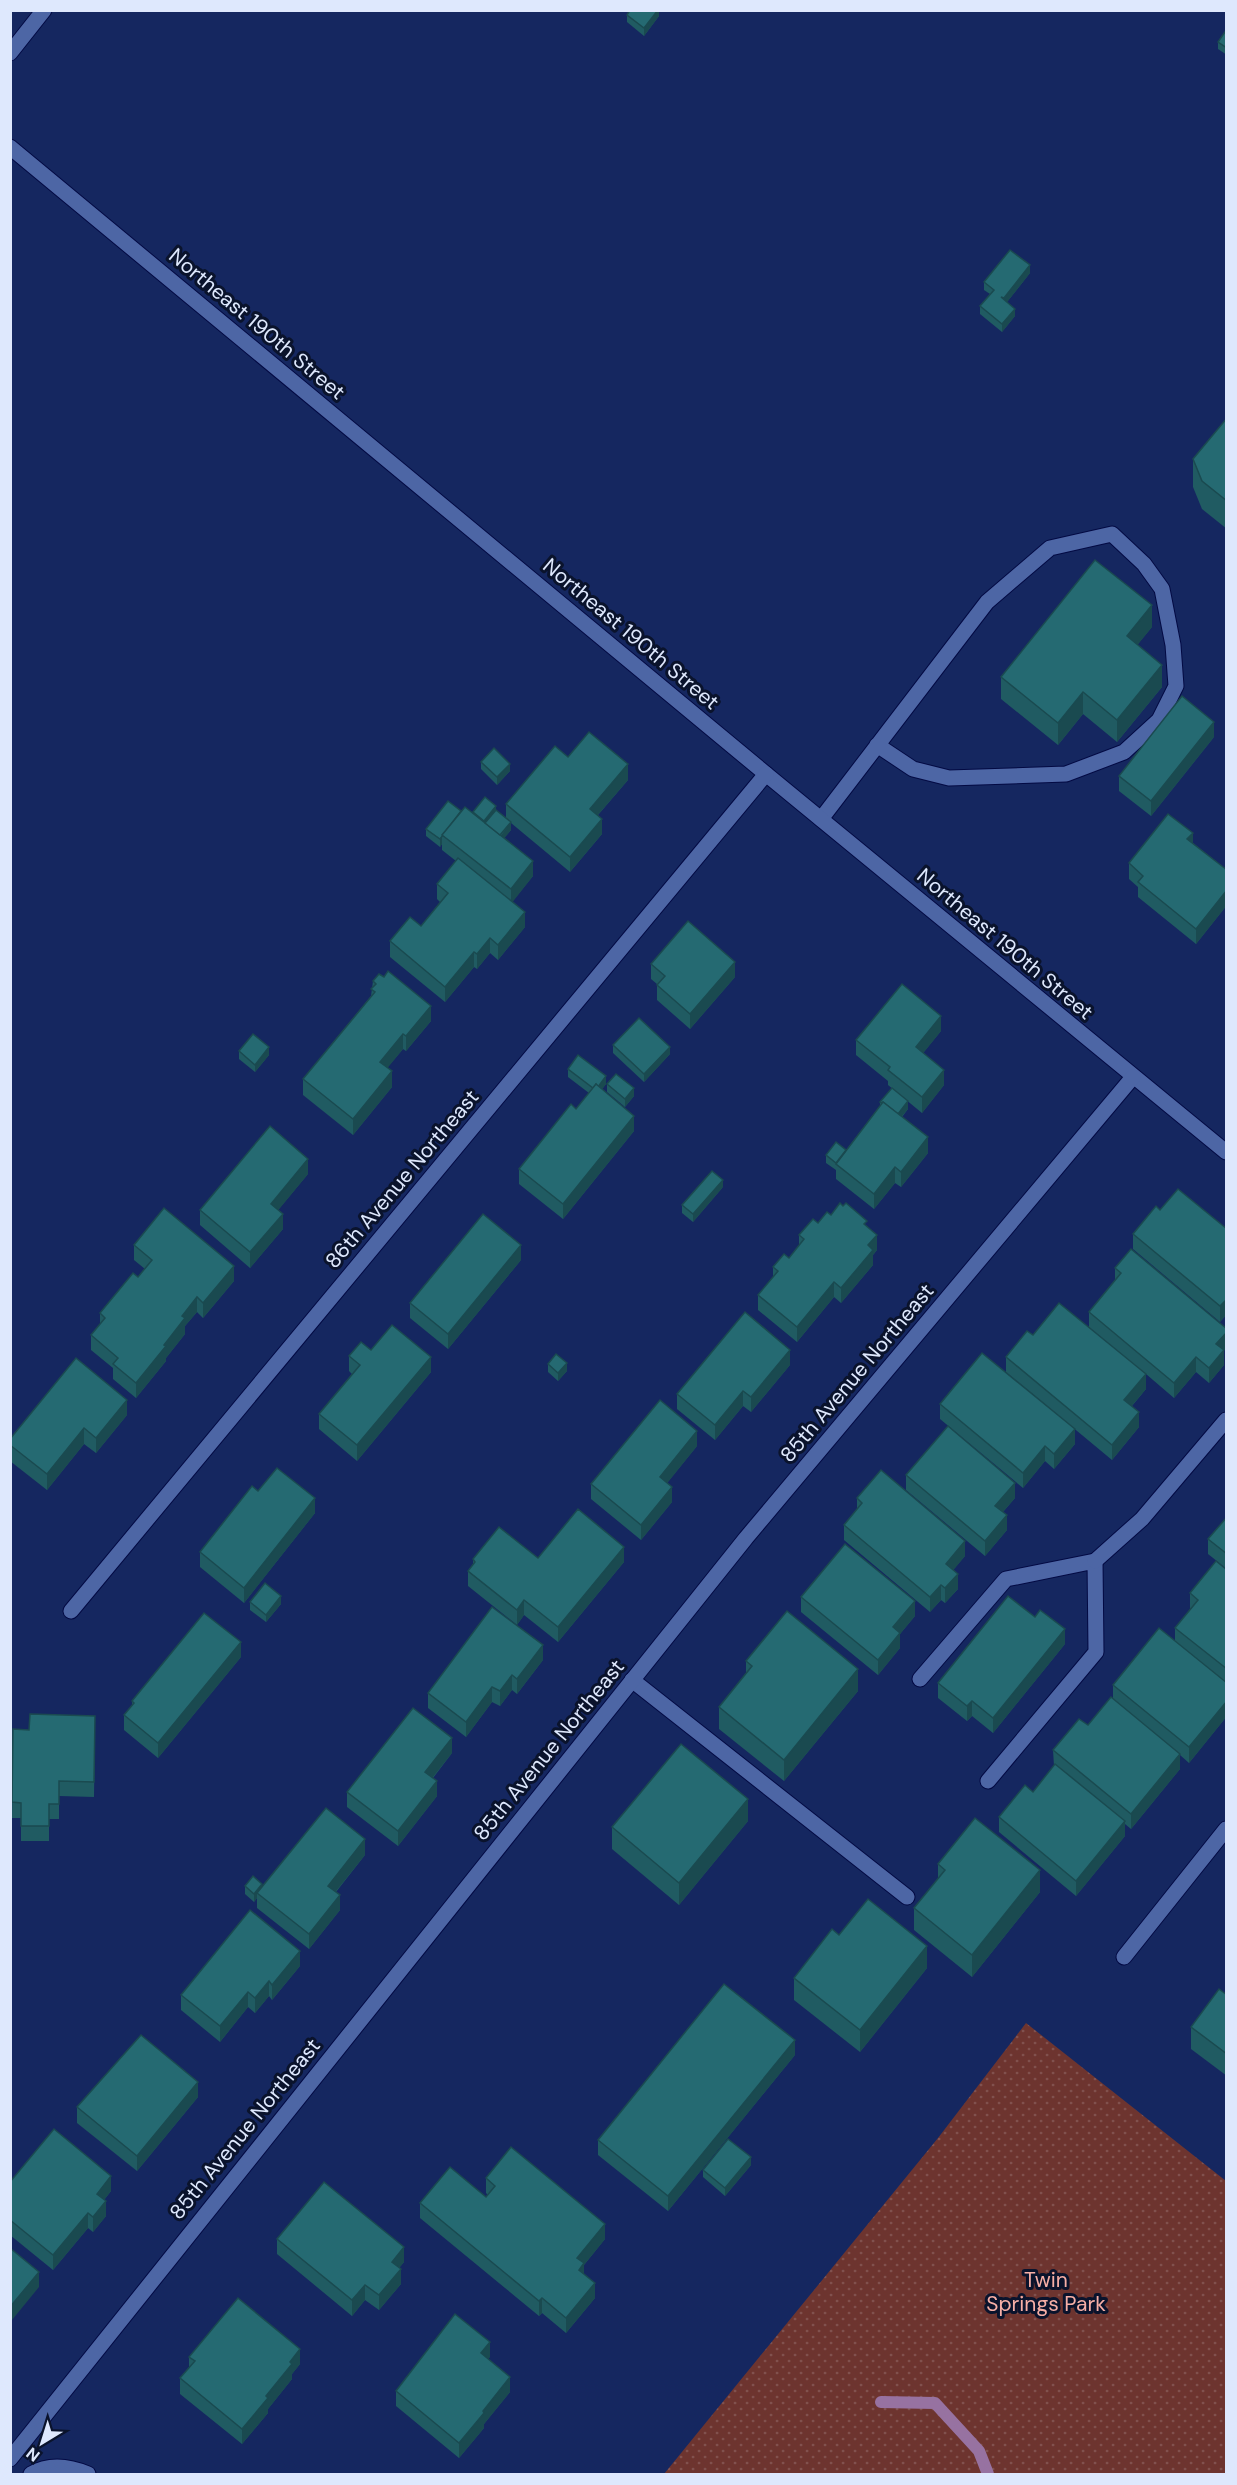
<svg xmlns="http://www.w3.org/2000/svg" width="1237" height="2485" font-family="'DM Sans',sans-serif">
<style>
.park{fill:url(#park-dots)}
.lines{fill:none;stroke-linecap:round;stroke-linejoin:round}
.stream{stroke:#9772a1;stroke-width:12}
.lane-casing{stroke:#030a43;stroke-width:17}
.street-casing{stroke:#030a43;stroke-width:17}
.secondary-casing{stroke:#030a43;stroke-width:17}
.lane{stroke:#4d66a5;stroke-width:15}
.street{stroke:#4d66a5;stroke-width:15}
.secondary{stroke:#4d66a5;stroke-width:15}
.wall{fill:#205b62}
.shaded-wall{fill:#1a4a50}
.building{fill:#256a72;stroke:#1a4a50;stroke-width:1.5}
.labels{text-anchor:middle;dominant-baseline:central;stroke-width:6;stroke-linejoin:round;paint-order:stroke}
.street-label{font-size:21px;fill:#dee8fd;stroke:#0a132c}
.park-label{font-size:21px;fill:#f7afa6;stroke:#0a132c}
</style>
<defs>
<pattern id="park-dots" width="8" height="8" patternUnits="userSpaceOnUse" patternTransform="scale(1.5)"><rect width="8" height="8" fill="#6d342f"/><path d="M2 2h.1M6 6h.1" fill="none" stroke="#81514e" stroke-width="1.8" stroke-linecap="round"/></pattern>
</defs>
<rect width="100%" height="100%" fill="#152760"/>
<path class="park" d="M1026,2023L1226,2181V2474H664L938,2138Z"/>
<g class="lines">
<path class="stream" d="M881,2402L935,2403L979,2451L988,2474"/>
<g class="lane-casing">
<g id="lane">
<path d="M821,819L987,602L1050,548L1112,534L1144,564L1162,589L1173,645L1176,686L1159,720L1124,752L1066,774L949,778L913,769L877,745"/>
<path d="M920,1679L1006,1579L1095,1561L1096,1652L988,1781"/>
<path d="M632,1680L907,1897"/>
</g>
</g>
<g class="street-casing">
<g id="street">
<path d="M10,147L766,774L1226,1152"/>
<path d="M1095,1561L1142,1519L1226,1420"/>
<path d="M71,1611L766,774"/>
<path d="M1124,1957L1226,1829"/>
<path d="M10,2459L746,1538L1133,1077"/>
<path d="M31,2474C50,2463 69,2466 88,2474"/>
</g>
</g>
<g class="secondary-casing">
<path id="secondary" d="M10,53L44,10"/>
</g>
<use href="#lane" class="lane"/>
<use href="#street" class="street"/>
<use href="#secondary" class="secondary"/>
</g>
<g class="wall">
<path d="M659,10V16L644,36L627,22V15Z"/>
<path d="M1227,29V55L1218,49V42Z"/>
<path d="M1030,273L1007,302L1015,316L1002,332L980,314V306L990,294L984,290V282Z"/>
<path d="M1227,418V529L1202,509L1193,487V459Z"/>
<path d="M1152,627L1137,645L1162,687L1117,742L1083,714L1058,745L1001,699V677Z"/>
<path d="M1214,737L1151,816L1119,791V776Z"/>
<path d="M568,757L628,780L598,815L602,834L570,872L511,823V830L504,838L533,876L512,902L525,927L498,960L490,953L477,969L474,967L445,1002L390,957V941L421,926L440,902L437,899V884L456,861L442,850V844L440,847L426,836V829L473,813L496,811L506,819V804Z"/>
<path d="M481,762L510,771L497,785L481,769Z"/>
<path d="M1193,843L1227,870V905L1196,944L1138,897V887L1129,879V863Z"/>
<path d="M651,964L735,977L690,1029L657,1000V984L651,979Z"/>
<path d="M373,981L431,1021L406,1051L403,1049L387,1068L392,1087L353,1135L303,1095V1079L371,996Z"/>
<path d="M941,1031L923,1053L944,1085L922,1113L888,1085V1081L856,1055V1040Z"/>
<path d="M613,1045L670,1054L644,1082L613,1053Z"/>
<path d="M239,1051L269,1055L255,1072L239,1059Z"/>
<path d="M568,1069L606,1084L602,1089L634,1131L563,1219L519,1184V1169L576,1109L589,1093L568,1077Z"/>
<path d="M607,1084L634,1096L625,1107L607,1092Z"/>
<path d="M880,1102L908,1109L902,1117L928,1153L901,1187L895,1183L874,1209L836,1179V1170L826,1163V1155L846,1150L880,1106Z"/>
<path d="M308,1174L278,1210L283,1229L250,1268L200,1225V1210Z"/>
<path d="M723,1187L693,1222L682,1213V1205Z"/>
<path d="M1160,1210L1227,1229V1314L1220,1322L1133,1249V1234Z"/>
<path d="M831,1215L867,1226L877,1250L873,1255V1265L841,1303L834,1297L797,1342L758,1310V1295L773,1277V1267L789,1258L799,1245V1235Z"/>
<path d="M134,1245L234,1281L203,1318L197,1312L185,1326V1334L166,1358V1361L136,1398L113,1379V1368L91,1350V1335L100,1324V1313L138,1277L145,1269L134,1260Z"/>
<path d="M521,1260L448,1349L410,1318V1303Z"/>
<path d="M1115,1268L1227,1329V1347L1224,1350V1365L1209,1383L1196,1372L1174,1398L1146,1374V1389L1132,1406L1139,1427L1112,1460L1006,1372V1357L1033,1335L1131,1362L1089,1327V1312L1115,1281Z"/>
<path d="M371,1350L431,1372L357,1461L319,1429V1414L352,1374L349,1371V1356Z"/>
<path d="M548,1364L567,1371L558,1381L548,1372Z"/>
<path d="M790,1365L751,1412L743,1406L715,1440L677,1409V1394Z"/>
<path d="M940,1404L1075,1444L1054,1469L1045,1461L1023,1488L940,1419Z"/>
<path d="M127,1415L96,1453L84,1444L47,1490L10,1461V1439Z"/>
<path d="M697,1446L667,1483L672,1502L641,1540L591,1499V1484Z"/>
<path d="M906,1475L1015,1498L1003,1512L1007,1530L985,1556L906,1490Z"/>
<path d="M258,1491L315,1513L244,1603L200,1567V1552Z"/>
<path d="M857,1498L965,1556L953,1570L958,1589L945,1603L941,1600L930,1612L844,1540V1525L857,1509Z"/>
<path d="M1227,1517V1569L1208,1554V1539Z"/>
<path d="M538,1558L624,1562L558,1642L524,1615L517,1625L468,1586V1571L473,1564V1559Z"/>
<path d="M1227,1570V1716L1189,1763L1180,1755V1769L1131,1829L1125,1824V1836L1076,1896L999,1832V1817L1033,1792L1054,1766L1053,1750L1088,1725L1113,1698V1685L1175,1642V1628L1191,1609L1190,1608V1593Z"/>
<path d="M801,1597L915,1616L900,1634V1648L878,1675L801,1612Z"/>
<path d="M250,1602L281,1604L266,1622L250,1610Z"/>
<path d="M1065,1644L993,1733L972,1716L967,1721L938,1698V1683Z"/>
<path d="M241,1657L158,1758L124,1730V1715L132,1706V1701Z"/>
<path d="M543,1660L517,1694L512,1690L500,1706L492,1702L466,1737L428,1708V1693Z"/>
<path d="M746,1661L858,1691L784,1781L719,1729V1707L746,1673Z"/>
<path d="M95,1716L94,1797L59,1796V1819H49V1841H21V1818H12L13,1729L29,1730Z"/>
<path d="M452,1753L433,1778L437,1796L398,1846L347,1807V1792Z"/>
<path d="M748,1821L679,1905L612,1849V1827Z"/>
<path d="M365,1855L336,1892L340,1910L309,1949L257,1908V1898L254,1902L245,1894V1886H262Z"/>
<path d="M938,1864L1040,1892L972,1977L914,1930V1908L938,1879Z"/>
<path d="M839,1935L927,1968L860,2052L794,2000V1978Z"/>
<path d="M300,1966L272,2000L269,1996L255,2013L248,2007L220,2042L181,2010V1995Z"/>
<path d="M1227,1995V2076L1191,2049V2027Z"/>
<path d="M795,2055L668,2211L598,2155V2140Z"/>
<path d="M198,2097L137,2171L77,2123V2107Z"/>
<path d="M751,2165L725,2196L703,2177V2170Z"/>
<path d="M486,2178L605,2239L584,2265V2274L595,2298L566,2333L542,2313L539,2316L420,2218V2203L486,2197L488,2195L486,2193Z"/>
<path d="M10,2182L111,2191L104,2200L106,2216L93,2232L88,2228L53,2270L10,2235Z"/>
<path d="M277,2239L404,2262L399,2268L401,2284L379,2310L365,2300L352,2316L277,2254Z"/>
<path d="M189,2357L300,2364L292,2374V2379L268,2409V2413L242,2444L180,2394V2378L189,2367Z"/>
<path d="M490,2357L488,2359L510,2392L484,2424V2428L459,2458L396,2406V2391Z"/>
</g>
<g class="shaded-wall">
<path d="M658,10H659V16L644,36V28Z"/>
<path d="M1030,265V273L1004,306V298Z"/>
<path d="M1015,309V316L1002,332V324Z"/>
<path d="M1152,605V627L1127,658V636Z"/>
<path d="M1162,665V687L1117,742V720Z"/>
<path d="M1083,692V714L1058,745V723Z"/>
<path d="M1214,722V737L1151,816V801Z"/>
<path d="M510,764V771L497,785V777Z"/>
<path d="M628,764V780L590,824V809Z"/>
<path d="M496,806V814L484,829V821Z"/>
<path d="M602,819V834L570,872V857Z"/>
<path d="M511,822V830L500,844V837Z"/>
<path d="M1193,833V848L1187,839Z"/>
<path d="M442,836V844L440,847V839Z"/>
<path d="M533,861V876L511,904V889Z"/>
<path d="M1227,890V905L1196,944V929Z"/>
<path d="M525,912V927L498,960V945Z"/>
<path d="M490,938V953L477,969V954Z"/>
<path d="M474,952V967L445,1002V987Z"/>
<path d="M735,962V977L690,1029V1014Z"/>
<path d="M431,1006V1021L406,1051V1036Z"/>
<path d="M941,1016V1031L916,1062V1047Z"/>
<path d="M403,1034V1049L380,1077V1062Z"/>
<path d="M269,1047V1055L255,1072V1065Z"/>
<path d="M670,1047V1054L644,1082V1074Z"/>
<path d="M944,1070V1085L922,1113V1097Z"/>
<path d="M392,1071V1087L353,1135V1119Z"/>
<path d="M606,1076V1084L596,1098V1090Z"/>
<path d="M634,1088V1096L625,1107V1099Z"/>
<path d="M908,1101V1109L896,1123V1115Z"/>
<path d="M634,1116V1131L563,1219V1204Z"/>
<path d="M928,1137V1153L901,1187V1172Z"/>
<path d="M308,1159V1174L271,1219V1204Z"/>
<path d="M895,1167V1183L874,1209V1194Z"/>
<path d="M723,1180V1187L693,1222V1214Z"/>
<path d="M283,1214V1229L250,1268V1252Z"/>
<path d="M877,1235V1250L873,1255V1265L841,1303V1288L868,1245Z"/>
<path d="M521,1245V1260L448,1349V1334Z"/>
<path d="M234,1266V1281L203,1318V1303Z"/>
<path d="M834,1282V1297L797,1342V1327Z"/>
<path d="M197,1297V1312L185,1326V1334L166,1358V1361L136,1398V1383L164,1345L182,1316Z"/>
<path d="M1227,1299V1314L1220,1322V1306Z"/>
<path d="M1227,1332V1347L1224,1350V1365L1209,1383V1368L1216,1344Z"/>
<path d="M790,1350V1365L751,1412V1397Z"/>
<path d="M431,1357V1372L357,1461V1445Z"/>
<path d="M1196,1357V1372L1174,1398V1383Z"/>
<path d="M567,1363V1371L558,1381V1373Z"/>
<path d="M1146,1374V1389L1124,1415V1400Z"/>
<path d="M743,1391V1406L715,1440V1425Z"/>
<path d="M127,1400V1415L96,1453V1438Z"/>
<path d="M1139,1412V1427L1112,1460V1445Z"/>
<path d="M84,1428V1444L47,1490V1474Z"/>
<path d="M1075,1429V1444L1054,1469V1454Z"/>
<path d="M697,1431V1446L660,1492V1477Z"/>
<path d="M1045,1446V1461L1023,1488V1473Z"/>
<path d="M1015,1483V1498L995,1521V1506Z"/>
<path d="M672,1487V1502L641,1540V1525Z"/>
<path d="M315,1498V1513L244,1603V1588Z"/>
<path d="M1007,1515V1530L985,1556V1541Z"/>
<path d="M965,1541V1556L946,1579V1564Z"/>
<path d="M624,1547V1562L558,1642V1627Z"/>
<path d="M958,1574V1589L945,1603V1588Z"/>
<path d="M941,1585V1600L930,1612V1597Z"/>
<path d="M281,1596V1604L266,1622V1615Z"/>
<path d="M524,1600V1615L517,1625V1610Z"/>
<path d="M915,1601V1616L900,1634V1648L878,1675V1660L893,1627Z"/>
<path d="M1065,1629V1644L993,1733V1718Z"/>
<path d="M241,1642V1657L158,1758V1743Z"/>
<path d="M543,1645V1660L517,1694V1679Z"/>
<path d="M858,1669V1691L784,1781V1760Z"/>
<path d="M512,1675V1690L500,1706V1691Z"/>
<path d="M492,1687V1702L466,1737V1722Z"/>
<path d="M972,1701V1716L967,1721V1706Z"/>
<path d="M1227,1701V1716L1189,1763V1747Z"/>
<path d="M452,1738V1753L425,1787V1772Z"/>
<path d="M1180,1754V1769L1131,1829V1814Z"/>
<path d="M437,1781V1796L398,1846V1831Z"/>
<path d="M748,1799V1821L679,1905V1883Z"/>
<path d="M1125,1821V1836L1076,1896V1881Z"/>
<path d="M365,1839V1855L328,1901V1886Z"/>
<path d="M1040,1870V1892L972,1977V1955Z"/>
<path d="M262,1884V1892L257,1893V1898L254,1902V1894Z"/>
<path d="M340,1895V1910L309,1949V1934Z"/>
<path d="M927,1946V1968L860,2052V2030Z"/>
<path d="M300,1951V1966L272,2000V1985Z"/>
<path d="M269,1981V1996L255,2013V1998Z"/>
<path d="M248,1992V2007L220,2042V2026Z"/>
<path d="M795,2040V2055L668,2211V2196Z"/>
<path d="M198,2082V2097L137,2171V2156Z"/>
<path d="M751,2157V2165L725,2196V2188Z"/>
<path d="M111,2176V2191L97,2209V2194Z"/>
<path d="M106,2201V2216L93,2232V2217Z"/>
<path d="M88,2213V2228L53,2270V2255Z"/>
<path d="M605,2224V2239L584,2265V2279L579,2285L577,2258Z"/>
<path d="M404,2247V2262L392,2277V2262Z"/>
<path d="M401,2269V2284L379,2310V2295Z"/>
<path d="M39,2272V2287L12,2320V2333L10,2335V2307Z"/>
<path d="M595,2283V2298L566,2333V2318Z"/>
<path d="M365,2285V2300L352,2316V2300Z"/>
<path d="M542,2298V2313L539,2316V2301Z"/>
<path d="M490,2342V2357L481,2368V2353Z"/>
<path d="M300,2349V2364L292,2374V2379L268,2409V2413L242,2444V2429L290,2362Z"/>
<path d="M510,2377V2392L484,2424V2428L459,2458V2443L483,2411Z"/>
</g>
<g class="building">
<path d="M630,10H658L644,28L627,15Z"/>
<path d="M1227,29V48L1218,42Z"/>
<path d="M1010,250L1030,265L1004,298L1001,297L1015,309L1002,324L980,306L994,290L984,282Z"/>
<path d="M1227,418V501L1202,481L1193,459Z"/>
<path d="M1095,560L1152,605L1127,636L1162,665L1117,720L1083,692L1058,723L1001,677Z"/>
<path d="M1182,696L1214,722L1151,801L1119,776Z"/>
<path d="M589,732L628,764L590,809L602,819L570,857L506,804L555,746L568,757Z"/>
<path d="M494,748L510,764L497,777L481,762Z"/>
<path d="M485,797L496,806L484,821L473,812Z"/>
<path d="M448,801L461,811L440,839L426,829Z"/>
<path d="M465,807L533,861L511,889L442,835Z"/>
<path d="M496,810L511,822L500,835L485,823Z"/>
<path d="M1168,814L1193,833L1187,839L1227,870V890L1196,929L1138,882L1143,876L1129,863Z"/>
<path d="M458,858L525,912L498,945L490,938L477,954L474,952L445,987L390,941L410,917L421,926L448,893L437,884Z"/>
<path d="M688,921L735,962L690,1014L657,985L665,976L651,964Z"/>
<path d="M388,971L431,1006L406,1036L403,1034L380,1062L392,1071L353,1119L303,1079L375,992L371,989L376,984L373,981L379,974L384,977Z"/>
<path d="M902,984L941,1016L916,1047L944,1070L922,1097L888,1070L890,1067L856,1040Z"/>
<path d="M639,1018L670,1047L644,1074L613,1045Z"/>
<path d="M253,1034L269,1047L255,1065L239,1051Z"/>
<path d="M578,1055L606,1076L598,1087L596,1084L593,1088L568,1069Z"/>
<path d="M616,1074L634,1088L625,1099L607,1084Z"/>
<path d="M596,1084L634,1116L563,1204L519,1169L571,1104L576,1109Z"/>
<path d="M892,1088L908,1101L898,1114L883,1102L882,1103L880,1102Z"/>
<path d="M883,1102L928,1137L901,1172L895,1167L874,1194L836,1164Z"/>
<path d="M270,1126L308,1159L271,1204L283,1214L250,1252L200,1210Z"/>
<path d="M836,1142L846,1150L836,1163L826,1155Z"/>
<path d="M712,1171L723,1180L693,1214L682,1205Z"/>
<path d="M1178,1189L1227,1229V1299L1220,1306L1133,1234L1156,1206L1160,1210Z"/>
<path d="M840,1203L843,1206L846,1203L867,1221L864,1224L877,1235L868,1245L873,1250L841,1288L834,1282L797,1327L758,1295L778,1271L773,1267L784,1254L789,1258L804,1239L799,1235L813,1219L818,1223L827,1212L831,1215Z"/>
<path d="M164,1208L234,1266L203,1303L197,1297L182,1316L185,1318L164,1345L166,1346L136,1383L113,1364L118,1358L91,1335L105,1318L100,1313L133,1273L138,1277L152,1260L134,1245Z"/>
<path d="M483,1214L521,1245L448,1334L410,1303Z"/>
<path d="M1131,1249L1227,1329V1332L1216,1344L1224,1350L1209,1368L1196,1357L1174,1383L1089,1312L1121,1273L1115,1268Z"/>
<path d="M1059,1303L1146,1374L1124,1400L1139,1412L1112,1445L1006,1357L1027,1331L1033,1335Z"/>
<path d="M745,1312L790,1350L751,1397L743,1391L715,1425L677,1394Z"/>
<path d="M392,1325L431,1357L357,1445L319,1414L360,1365L349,1356L361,1342L371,1350Z"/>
<path d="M982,1353L1075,1429L1054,1454L1045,1446L1023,1473L940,1404Z"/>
<path d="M556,1354L567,1363L558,1373L548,1364Z"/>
<path d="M76,1358L127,1400L96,1438L84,1428L47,1474L10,1445V1439Z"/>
<path d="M660,1400L697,1431L660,1477L672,1487L641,1525L591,1484Z"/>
<path d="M948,1426L1015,1483L995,1506L1007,1515L985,1541L906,1475Z"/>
<path d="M277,1468L315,1498L244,1588L200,1552L252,1486L258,1491Z"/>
<path d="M881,1470L965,1541L946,1564L958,1574L945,1588L941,1585L930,1597L844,1525L862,1503L857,1498Z"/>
<path d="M578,1509L624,1547L558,1627L524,1600L517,1610L468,1571L475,1562L473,1559L499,1527L538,1558Z"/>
<path d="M1227,1517V1554L1208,1539Z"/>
<path d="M845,1544L915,1601L893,1627L900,1633L878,1660L801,1597Z"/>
<path d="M1216,1561L1227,1570V1669L1175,1628L1198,1600L1190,1593Z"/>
<path d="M265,1583L281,1596L266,1615L250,1602Z"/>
<path d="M1008,1596L1035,1617L1040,1610L1065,1629L993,1718L972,1701L967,1706L938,1683Z"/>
<path d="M492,1607L543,1645L517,1679L512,1675L500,1691L492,1687L466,1722L428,1693Z"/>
<path d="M787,1611L858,1669L784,1760L719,1707L752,1666L746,1661Z"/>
<path d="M204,1613L241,1642L158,1743L124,1715L134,1703L132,1701Z"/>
<path d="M1159,1628L1227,1683V1701L1189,1747L1113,1685Z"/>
<path d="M1111,1697L1180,1754L1131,1814L1053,1750L1079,1719L1088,1725Z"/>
<path d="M413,1708L452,1738L425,1772L437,1781L398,1831L347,1792Z"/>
<path d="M30,1714L95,1716L94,1782L59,1781V1804H49V1826H21V1803L12,1802L13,1729L29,1730Z"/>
<path d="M681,1744L748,1799L679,1883L612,1827Z"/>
<path d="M1055,1764L1125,1821L1076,1881L999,1817L1025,1785L1033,1792Z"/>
<path d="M326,1808L365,1839L328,1886L340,1895L309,1934L257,1893Z"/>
<path d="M975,1818L1040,1870L972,1955L914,1908L945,1870L938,1864Z"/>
<path d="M253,1876L262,1884L254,1894L245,1886Z"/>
<path d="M868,1899L927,1946L860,2030L794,1978L832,1929L839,1935Z"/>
<path d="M250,1910L300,1951L272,1985L269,1981L255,1998L248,1992L220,2026L181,1995Z"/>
<path d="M724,1984L795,2040L668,2196L598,2140Z"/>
<path d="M1219,1989L1227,1995V2054L1191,2027Z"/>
<path d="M141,2035L198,2082L137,2156L77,2107Z"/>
<path d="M54,2129L111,2176L97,2194L106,2201L93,2217L88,2213L53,2255L10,2220V2182Z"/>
<path d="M728,2139L751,2157L725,2188L703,2170Z"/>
<path d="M511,2147L605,2224L577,2258L584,2263L579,2270L595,2283L566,2318L542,2298L539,2301L420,2203L450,2167L486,2197L495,2186L486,2178Z"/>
<path d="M324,2182L404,2247L392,2262L401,2269L379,2295L365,2285L352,2300L277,2239Z"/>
<path d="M10,2248L39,2272L10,2307Z"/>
<path d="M238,2298L300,2349L290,2362L292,2364L266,2396L268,2398L242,2429L180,2378L195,2361L189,2357Z"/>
<path d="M455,2314L490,2342L481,2353L510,2377L483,2411L484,2413L459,2443L396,2391Z"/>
</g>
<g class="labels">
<g class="street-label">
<text transform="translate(257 324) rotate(40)">Northeast 190th Street</text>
<text transform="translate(631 634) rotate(40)">Northeast 190th Street</text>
<text transform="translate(1005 944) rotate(40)">Northeast 190th Street</text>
<text transform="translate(402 1179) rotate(-50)">86th Avenue Northeast</text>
<text transform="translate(857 1373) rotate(-50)">85th Avenue Northeast</text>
<text transform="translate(549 1750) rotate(-51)">85th Avenue Northeast</text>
<text transform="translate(245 2129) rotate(-51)">85th Avenue Northeast</text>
</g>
<g class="park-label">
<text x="1046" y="2280">Twin<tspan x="1046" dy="24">Springs Park</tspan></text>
</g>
</g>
<rect width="1237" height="2485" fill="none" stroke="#dee8fd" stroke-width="24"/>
<g transform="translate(42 2443) rotate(218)" stroke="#0a132c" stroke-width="4.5" paint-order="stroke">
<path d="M0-4.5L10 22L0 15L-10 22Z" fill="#dee8fd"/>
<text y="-9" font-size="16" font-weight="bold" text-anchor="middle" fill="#dee8fd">N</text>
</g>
</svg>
